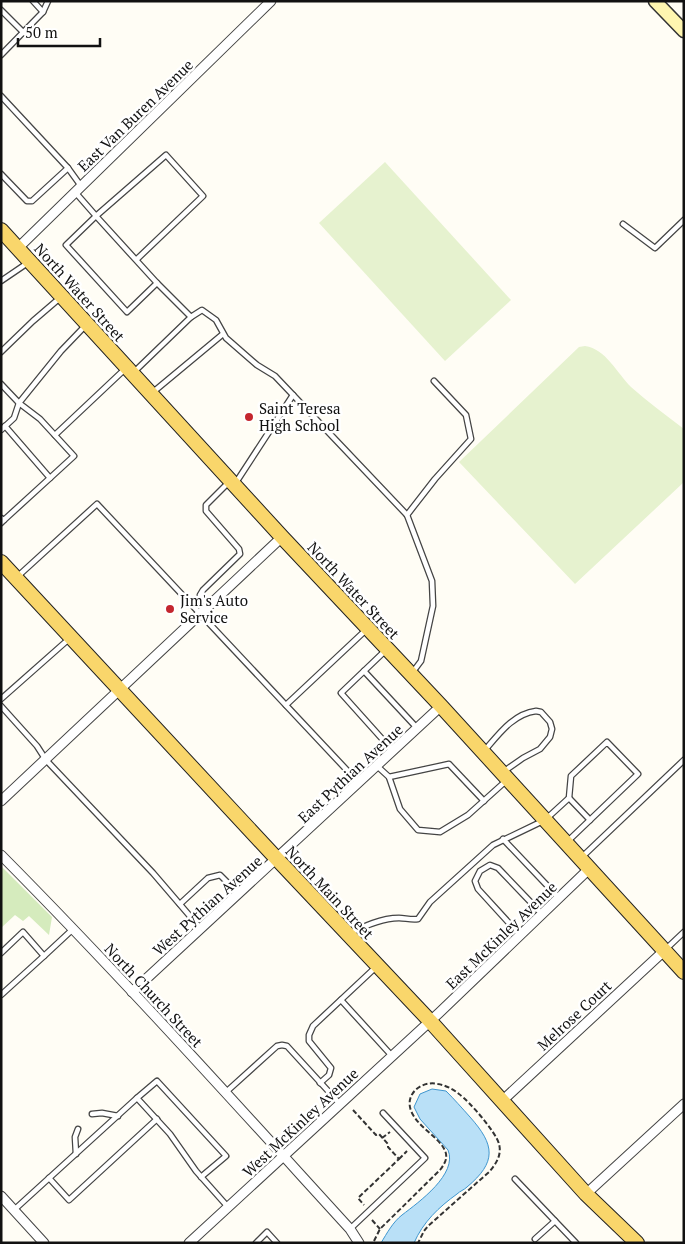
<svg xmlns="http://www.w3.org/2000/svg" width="685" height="1244" font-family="'PT Serif',serif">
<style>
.green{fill:#d5ebbd}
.pitch{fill:#e6f2cf}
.water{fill:#b9e0f7;stroke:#3f96cf}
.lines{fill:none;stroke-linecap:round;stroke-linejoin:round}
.lane-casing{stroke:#444;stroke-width:7}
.street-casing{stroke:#444;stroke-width:11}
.secondary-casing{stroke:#333;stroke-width:15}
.primary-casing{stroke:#222;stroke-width:16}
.path{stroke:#333;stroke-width:2;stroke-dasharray:5 2.5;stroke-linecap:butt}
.lane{stroke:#fff;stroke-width:4.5}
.street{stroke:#fff;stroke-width:9}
.secondary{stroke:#fff6b0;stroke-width:12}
.primary{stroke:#f9d66b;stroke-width:14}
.poi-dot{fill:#c4262e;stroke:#fff;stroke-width:2}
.labels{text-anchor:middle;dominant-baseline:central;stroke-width:5;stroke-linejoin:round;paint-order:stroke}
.street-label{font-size:15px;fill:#111;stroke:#fff}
.poi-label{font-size:15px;fill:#111;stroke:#fff;text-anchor:start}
</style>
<rect width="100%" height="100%" fill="#fffdf5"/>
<path class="green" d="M1,866L52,917L49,935L29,916L23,921L15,915L1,928Z"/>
<g class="pitch">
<path d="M385,162L511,300L445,361L319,223Z"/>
<path d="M585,346C606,349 617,373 631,387C648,402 666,415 684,429V482L575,584L459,462L579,347Z"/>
</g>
<path class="water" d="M432,1089L446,1091C454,1099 462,1108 470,1117C495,1145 497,1162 467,1187C464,1190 460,1191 457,1194C439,1207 423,1222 414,1243H381C387,1233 393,1222 402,1215C419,1202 458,1174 448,1150L420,1119L414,1107L420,1094Z"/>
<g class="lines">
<g class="lane-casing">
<g id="lane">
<path d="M33,1L43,12"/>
<path d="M1,10L24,33"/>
<path d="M1,55L43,12L48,1"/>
<path d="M1,96L68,168L81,186"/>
<path d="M1,174L27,201H32L68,168"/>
<path d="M75,192L96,216L166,155L203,196L136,260L157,283L127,312L66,245L96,216L136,260"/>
<path d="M623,224L655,248L684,220"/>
<path d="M1,281L29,262"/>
<path d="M157,283L191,317L202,310L216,320L226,338L257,365L275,376L407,515L432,581L433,606L421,661L412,673"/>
<path d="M1,352L33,321L61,297"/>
<path d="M134,372L191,317"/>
<path d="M1,384L19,403L40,419L74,456L50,478L5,426"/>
<path d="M152,393L223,334"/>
<path d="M1,430L14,418L19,403L61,351L86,325"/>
<path d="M55,435L125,369"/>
<path d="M235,484L293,395"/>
<path d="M407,515L435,479L471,439L466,415L434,381"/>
<path d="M1,518L4,520L1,523"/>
<path d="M4,520L50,478"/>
<path d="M17,577L97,504L359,783"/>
<path d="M209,606L200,595L203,590L240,554L239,549L206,511V505L229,482"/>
<path d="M386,650L341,693L393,751"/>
<path d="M364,671L417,728"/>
<path d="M1,699L70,638"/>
<path d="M286,705L367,629"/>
<path d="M1,706L37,746L46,760L153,873L201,929"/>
<path d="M485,750C499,734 513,714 536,711L541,712L550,722L552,729L550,737L540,749L523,758L503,772"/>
<path d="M377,766L389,777L400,809L418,830L440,832L468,815L507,780"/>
<path d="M389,777L449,764L484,801"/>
<path d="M569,798L590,820"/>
<path d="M503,839L559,898"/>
<path d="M582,857L684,760"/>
<path d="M180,904L208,878L220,875L239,894"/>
<path d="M349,934C364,926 381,918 399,918C405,918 411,920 418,919L430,902L493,845L545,820L569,798L571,776L607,742L638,774L568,841"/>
<path d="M520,935L478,889L475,881L480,871L490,865L498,868L542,914"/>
<path d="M666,949L684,932"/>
<path d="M1,953L23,932L44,956L1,995"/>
<path d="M44,956L73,929"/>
<path d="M341,1000L392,1056"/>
<path d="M320,1083L329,1075L331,1068L309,1041V1035L313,1026L376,967"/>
<path d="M225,1093L277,1046L282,1045L287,1046L340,1104"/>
<path d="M137,1098L157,1081L226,1156L201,1177"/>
<path d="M92,1114L102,1113L118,1116"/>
<path d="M76,1154L75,1137L78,1129"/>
<path d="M49,1178L69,1200L157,1119"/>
<path d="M515,1179L576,1243"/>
<path d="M14,1210L137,1098L170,1134L196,1171L228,1207"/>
<path d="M350,1229L425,1158L383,1113"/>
<path d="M535,1239L555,1221"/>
<path d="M256,1243L267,1232L277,1243"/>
</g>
</g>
<g class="street-casing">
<g id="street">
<path d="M18,248L271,1"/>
<path d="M1,801L282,537"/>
<path d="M1,855C121,976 235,1103 350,1229L359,1243"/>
<path d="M132,992L441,706"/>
<path d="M502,1101L665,950"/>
<path d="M586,1194L684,1104"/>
<path d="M1,1196L44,1243"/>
<path d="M189,1243L439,1013L590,868"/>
</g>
</g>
<g class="secondary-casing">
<path id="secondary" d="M655,1L684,31"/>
</g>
<g class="primary-casing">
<g id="primary">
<path d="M1,230L282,537L441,706L684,972"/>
<path d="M1,562L277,859L430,1021L586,1194L637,1243"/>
</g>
</g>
<g class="path">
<path d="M353,1110L376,1135L379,1134L388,1144V1147L399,1159L358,1198L364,1205"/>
<path d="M382,1138L390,1132"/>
<path d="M399,1159L407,1151"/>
<path d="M372,1220L380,1229"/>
<path d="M374,1241L380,1229L440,1170C446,1162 449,1156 443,1147C435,1135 419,1127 412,1113C403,1095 421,1080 438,1084C445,1085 453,1089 459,1094C469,1101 496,1132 499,1144C502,1155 496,1164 489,1172L428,1226L424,1231L418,1243"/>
</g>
<use href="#lane" class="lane"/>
<use href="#street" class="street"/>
<use href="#secondary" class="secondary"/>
<use href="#primary" class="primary"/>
</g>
<g class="poi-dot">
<circle cx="249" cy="417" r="5"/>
<circle cx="170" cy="609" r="5"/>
</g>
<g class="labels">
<g class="street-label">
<text transform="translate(135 115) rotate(-44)">East Van Buren Avenue</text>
<text transform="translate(80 292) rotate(48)">North Water Street</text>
<text transform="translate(354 590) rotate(47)">North Water Street</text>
<text transform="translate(350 773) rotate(-43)">East Pythian Avenue</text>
<text transform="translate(330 892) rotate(47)">North Main Street</text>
<text transform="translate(207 905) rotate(-42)">West Pythian Avenue</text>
<text transform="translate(501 935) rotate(-44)">East McKinley Avenue</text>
<text transform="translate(154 995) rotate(47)">North Church Street</text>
<text transform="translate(574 1015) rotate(-43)">Melrose Court</text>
<text transform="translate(300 1122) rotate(-43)">West McKinley Avenue</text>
</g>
<g class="poi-label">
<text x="259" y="408">Saint Teresa<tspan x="259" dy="17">High School</tspan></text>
<text x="180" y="600">Jim's Auto<tspan x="180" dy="17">Service</tspan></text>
</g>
</g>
<rect width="685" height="1244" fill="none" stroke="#111111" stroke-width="5"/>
<path d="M18 38v8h82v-8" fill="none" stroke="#111111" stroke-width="2.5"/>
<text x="25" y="38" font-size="15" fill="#111111" stroke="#ffffff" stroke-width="4" paint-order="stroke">50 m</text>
</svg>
